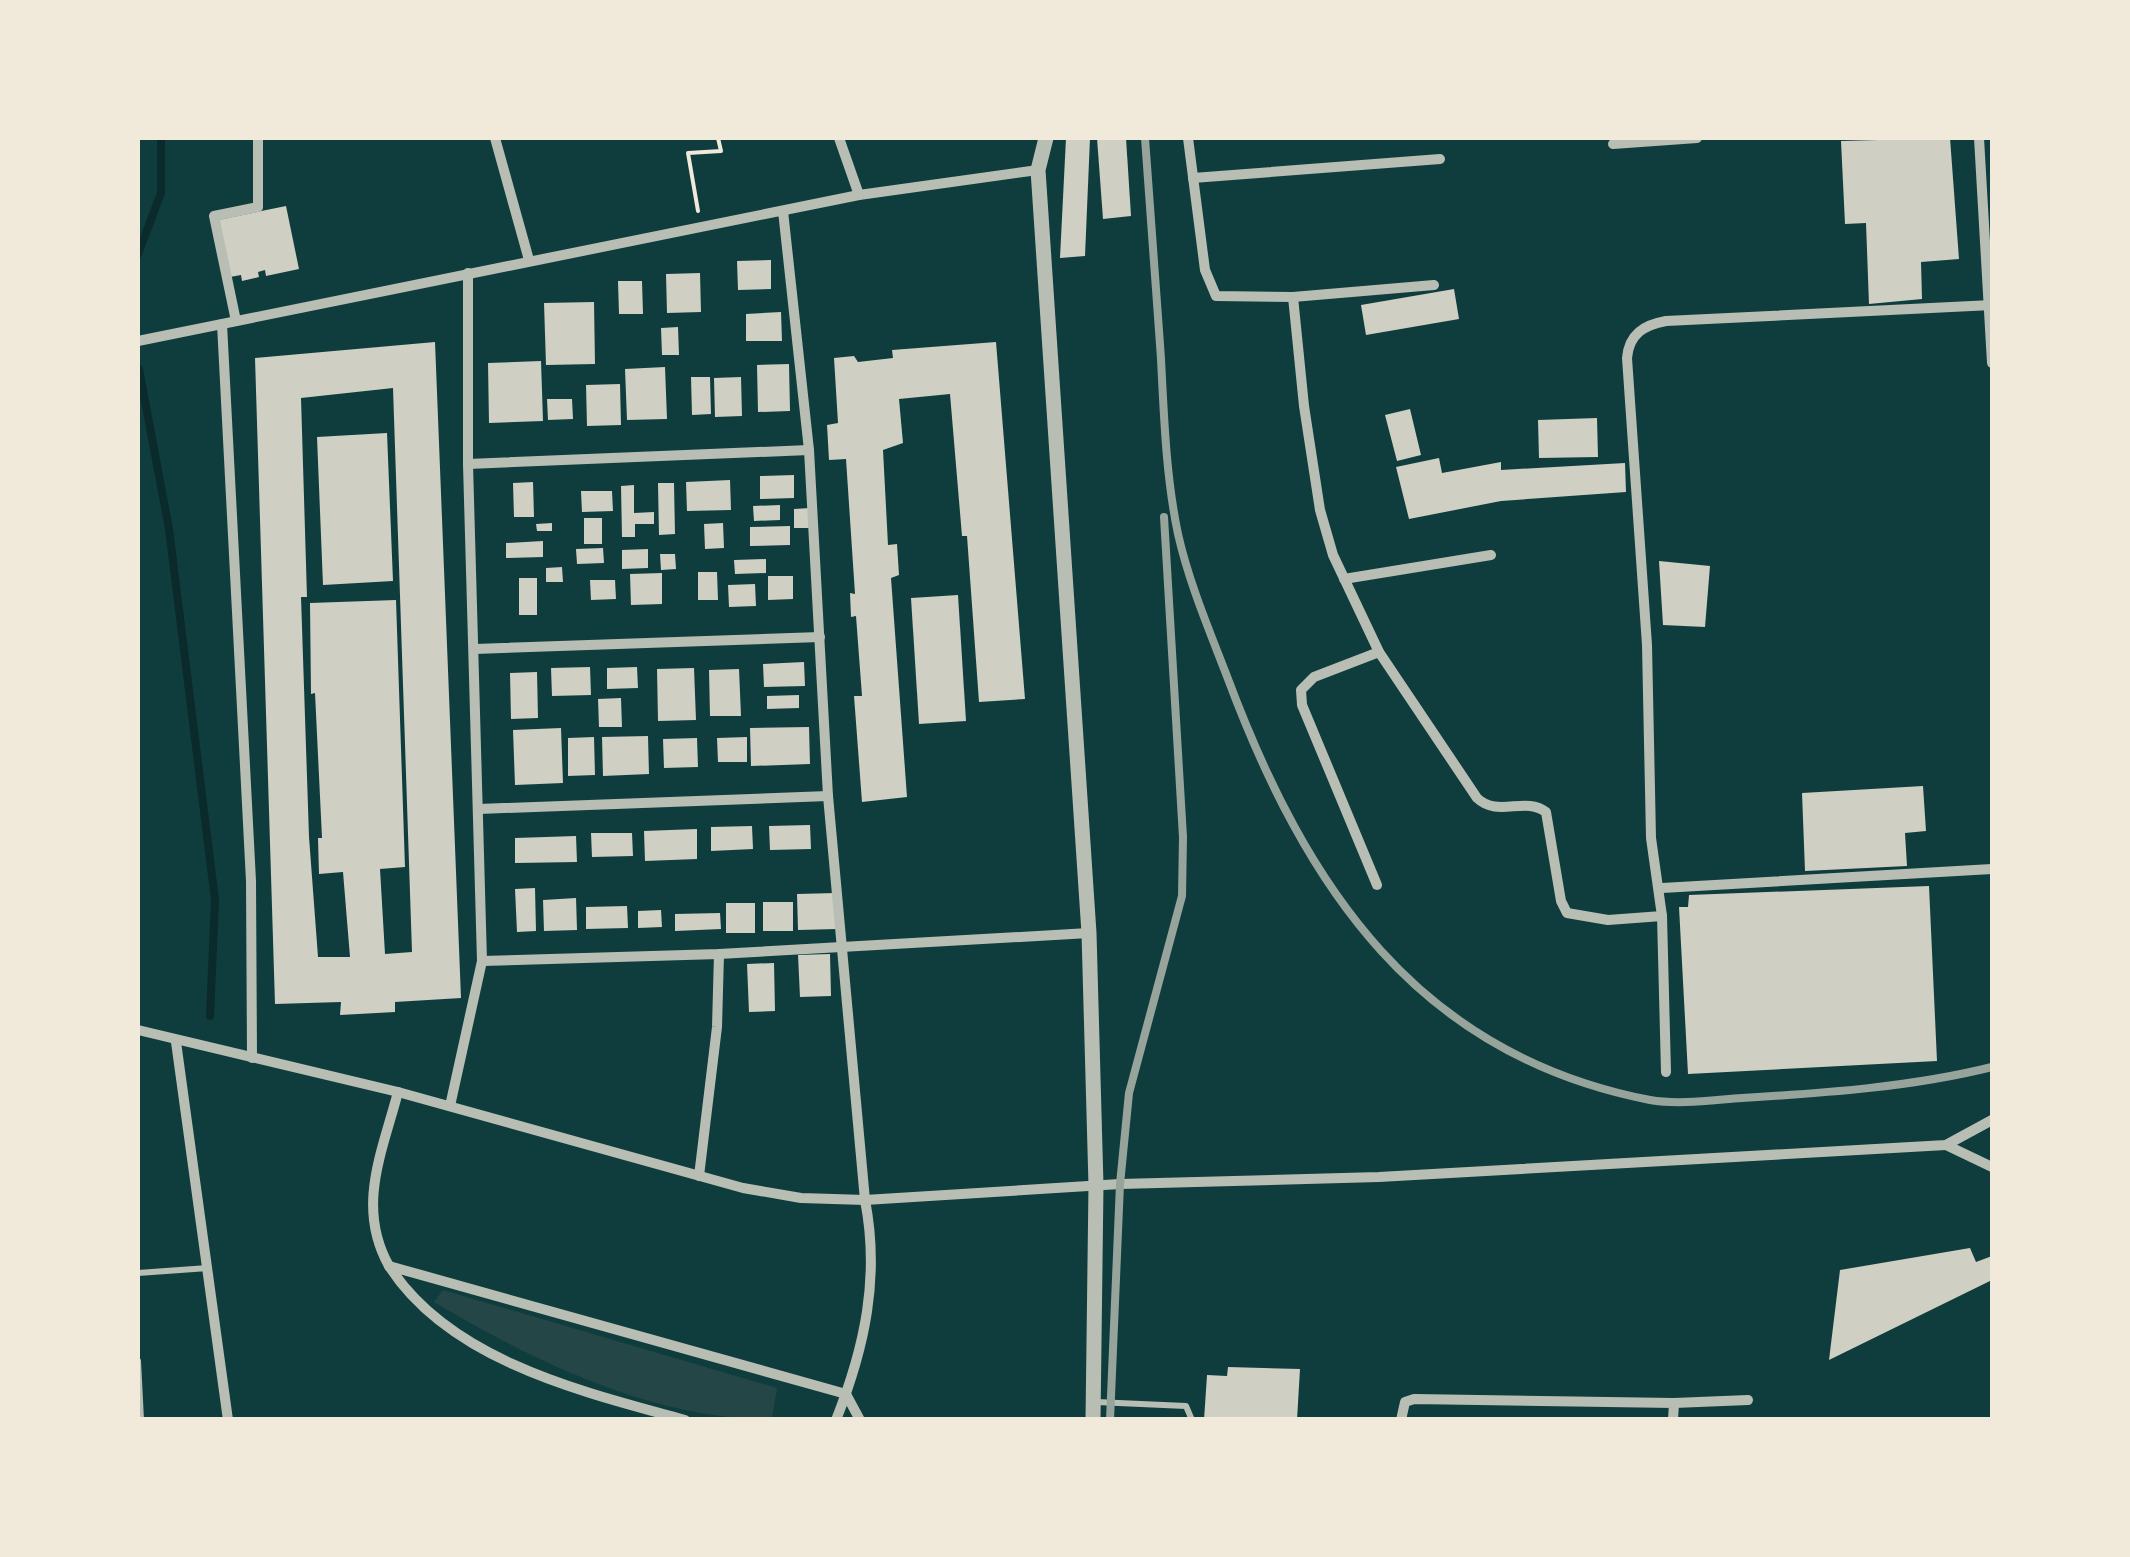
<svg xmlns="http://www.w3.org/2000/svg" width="2130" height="1557" font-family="'Nunito Sans',sans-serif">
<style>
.green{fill:#244646}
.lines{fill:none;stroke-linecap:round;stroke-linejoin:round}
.stream{stroke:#0a2a2b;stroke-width:8}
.building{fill:#cfcfc3;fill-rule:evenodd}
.path{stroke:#f1e9da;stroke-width:4}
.service{stroke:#b8beb3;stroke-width:6}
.minor{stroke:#b8beb3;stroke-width:10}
.tertiary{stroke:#b8beb3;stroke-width:15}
.rail{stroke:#97a49c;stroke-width:8}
</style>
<rect width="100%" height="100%" fill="#0f3d3e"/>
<path class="green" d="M443,1290L777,1388L772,1419C653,1420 534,1361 434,1302Z"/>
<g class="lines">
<g class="stream">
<path d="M138,254L161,193V138"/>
<path d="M139,369L169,529L215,900L210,1016"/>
</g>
</g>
<g class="building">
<path d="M1066,138H1090L1085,256L1060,258Z"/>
<path d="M1097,138H1126L1131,216L1103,219Z"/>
<path d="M1950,138L1959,259L1921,262L1922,299L1869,304L1866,223L1845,224L1841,141Z"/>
<path d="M286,206L299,269L266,276L265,270L258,272L259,277L242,281L241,275L230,277L218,220Z"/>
<path d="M771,260V289L738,290L737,261Z"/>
<path d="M700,273L701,312L667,313L666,274Z"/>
<path d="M618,281H642L643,314H619Z"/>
<path d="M1454,289L1459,319L1366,335L1361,305Z"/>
<path d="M594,302L595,364L546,365L544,303Z"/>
<path d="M781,312L782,341H746V314Z"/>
<path d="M678,327L679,355H662L661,328Z"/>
<path d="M435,342L461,998L395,1002V1012L340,1015L341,1002L275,1004L255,358ZM393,388L412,952L385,954L380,869L405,867L396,600L310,603L311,694L315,693L322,838H318L319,874L343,872L350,957H318L309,837L301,597H307L301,398Z"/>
<path d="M996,342L1025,699L979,702L967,536H962L950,394L899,399L903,443L883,450L888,545L897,544L899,575L891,578L907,797L862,802L854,696H862L856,616L851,617L850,593L855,594L846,459L829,460L827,425L838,423L834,358L854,356L858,362L893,358L892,350Z"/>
<path d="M541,361L543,421L489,423L488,363Z"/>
<path d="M789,364L790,411L758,412L757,365Z"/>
<path d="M665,367L667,419L627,420L625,369Z"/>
<path d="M691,377H710L711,414L692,415Z"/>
<path d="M741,377L742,416L715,417L714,378Z"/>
<path d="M620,384L621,425L587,426L586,385Z"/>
<path d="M547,399H572L573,419L548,420Z"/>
<path d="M1410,409L1421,455L1397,461L1385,415Z"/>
<path d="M1597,418L1598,457L1539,458L1538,420Z"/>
<path d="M387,433L393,581L323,585L317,437Z"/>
<path d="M1439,458L1442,473L1501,462V470L1625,463L1626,492L1501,501L1409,519L1396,467Z"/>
<path d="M794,475V498L760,499V476Z"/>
<path d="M730,480L731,510L687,511L686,482Z"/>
<path d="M533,482L534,517H514L513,483Z"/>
<path d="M658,483H674L675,534L659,535Z"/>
<path d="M634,485V513L654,512V524H635V537H622L621,486Z"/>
<path d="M581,491H612L613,511L582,512Z"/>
<path d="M780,505V520L754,521L753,506Z"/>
<path d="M810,508L811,528H794V509Z"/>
<rect x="584" y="518" width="18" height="26"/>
<path d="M552,523V531H537L536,524Z"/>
<path d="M723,523L724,548L705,549L704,524Z"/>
<path d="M790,526V545L750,546V527Z"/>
<path d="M543,541V557L506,558V543Z"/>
<path d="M603,548L604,563L577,564L576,549Z"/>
<path d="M648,549V568L622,569V550Z"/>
<path d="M660,554H675L676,569L661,570Z"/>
<path d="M766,559V573L735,574L734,560Z"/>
<path d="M1659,561L1710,566L1705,627L1663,625Z"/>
<path d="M562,567L563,582H546V568Z"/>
<path d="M698,572H717L718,600H698Z"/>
<path d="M662,573V604L631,605L630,574Z"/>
<path d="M768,576H793V599L768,600Z"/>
<rect x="519" y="578" width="18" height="37"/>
<path d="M590,580H615L616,599L591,600Z"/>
<path d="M755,584L756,606L729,607L728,585Z"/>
<path d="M958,595L966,721L919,724L911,598Z"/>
<path d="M804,662L805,686L764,687L763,664Z"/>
<path d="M590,667L591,695L552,696L551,668Z"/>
<path d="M637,667L638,688L607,689V668Z"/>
<path d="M694,668L696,720L658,721L657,669Z"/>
<path d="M739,669L741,716H710L709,670Z"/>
<path d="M537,672L538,718L511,719L510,673Z"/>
<path d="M799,695V708L767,709V696Z"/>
<path d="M621,698L622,727H599L598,699Z"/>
<path d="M809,727L810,764L751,766L750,728Z"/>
<path d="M561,728L563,783L515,785L513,730Z"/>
<path d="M648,736L649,774L603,776L602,737Z"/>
<path d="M594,737L595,775L568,776V738Z"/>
<path d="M747,737V762H718L717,738Z"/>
<path d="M697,738L698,767L664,768L663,739Z"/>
<path d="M1923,786L1926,831L1905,833L1907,866L1805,871L1802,793Z"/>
<path d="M810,825L811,849L770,850L769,826Z"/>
<path d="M752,826L753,849L711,851V827Z"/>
<path d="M697,829V859L645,861L644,831Z"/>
<path d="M591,833H632L633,856L592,857Z"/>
<path d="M576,836L577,862L515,863V838Z"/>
<path d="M1929,886L1937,1061L1688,1074L1679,907H1688L1689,895Z"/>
<path d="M535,888L536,931L517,932L515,889Z"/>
<path d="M836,893L837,929L798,930L797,894Z"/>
<path d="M576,898L577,930L544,931L543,900Z"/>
<rect x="763" y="902" width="30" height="29"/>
<rect x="726" y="903" width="29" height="30"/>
<path d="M627,906L628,928L586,929V907Z"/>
<path d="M661,910L662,927L638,928V911Z"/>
<path d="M720,913L721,929L675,931V914Z"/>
<path d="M830,954L831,996L800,997L798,955Z"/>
<path d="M774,963L775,1011L749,1012L747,964Z"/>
<path d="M1970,1248L1976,1262L1992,1256V1280L1829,1360L1840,1270Z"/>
<path d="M1228,1367L1300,1369L1297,1420H1204L1207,1375L1227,1376Z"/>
</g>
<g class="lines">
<path class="path" d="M698,211L688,153L721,151L718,138"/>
<g class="service">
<path d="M138,1273L208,1268"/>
<path d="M138,1361L141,1420"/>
<path d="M1096,1402L1186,1406L1192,1420"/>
</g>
<g class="minor">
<path d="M495,138L529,260"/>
<path d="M839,138L859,195"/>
<path d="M1188,138L1205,270L1216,296L1293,297L1434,285"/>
<path d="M1979,138L1992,363"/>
<path d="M1613,144L1697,138"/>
<path d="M1193,178L1440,159"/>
<path d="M783,211L809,450L828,796L865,1200C880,1277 865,1347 836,1420"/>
<path d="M1293,297L1304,406L1320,510L1333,555L1379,652L1477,798C1498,818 1525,796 1546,812L1561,901L1567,913L1608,920L1662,916L1651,838L1647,645L1627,358C1629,334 1644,325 1666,321L1992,305"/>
<path d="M236,321L214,216L258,207V138"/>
<path d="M222,324L251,881L252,1058"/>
<path d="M138,341L859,195L1038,170"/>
<path d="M468,464L809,450"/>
<path d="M1344,579L1491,555"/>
<path d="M475,649L820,637"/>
<path d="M479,809L828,796"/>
<path d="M1377,885L1302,705L1301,690L1314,677L1379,652"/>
<path d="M1662,888L1992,869"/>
<path d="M1662,916L1666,1072"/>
<path d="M482,961L719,954L1089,933"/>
<path d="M138,1030L398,1092L743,1188L801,1198L865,1200L1120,1184L1379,1177L1946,1145L1992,1120"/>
<path d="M176,1042L228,1420"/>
<path d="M450,1106L482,961L468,464V273"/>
<path d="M1946,1145L1992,1167"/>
<path d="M699,1176L717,1027L719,954"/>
<path d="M389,1266C356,1207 382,1153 398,1092"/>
<path d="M1674,1403L1748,1400"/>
<path d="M685,1420C583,1392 450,1361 389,1266L846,1394L860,1420"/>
<path d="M1401,1420L1405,1402L1414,1399L1674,1403L1673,1420"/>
</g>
<path class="tertiary" d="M1046,138L1038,170L1089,933L1096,1185L1093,1420"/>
<g class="rail">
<path d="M1145,138C1150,211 1156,285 1161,359C1164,417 1166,477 1178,534C1189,583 1210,632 1228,679C1306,887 1417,1055 1650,1100C1679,1105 1713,1100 1742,1098C1825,1093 1912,1087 1992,1067"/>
<path d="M1110,1420L1120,1184L1129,1093L1182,896L1183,837L1164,517"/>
</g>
</g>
<rect width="2130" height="1557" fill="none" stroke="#f1e9da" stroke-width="280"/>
</svg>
